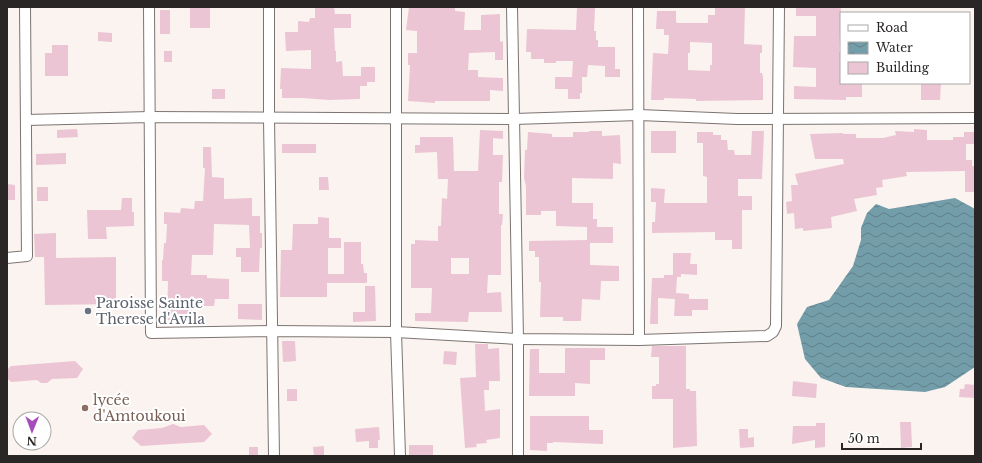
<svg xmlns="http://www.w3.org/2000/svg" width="982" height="463" font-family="'Libre Baskerville',serif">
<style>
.water{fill:url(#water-waves)}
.building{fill:#ecc5d4;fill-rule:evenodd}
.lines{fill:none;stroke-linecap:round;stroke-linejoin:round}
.minor-casing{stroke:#7b7471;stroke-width:12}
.minor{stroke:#fff;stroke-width:10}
.worship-dot{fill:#6b7280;stroke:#fff;stroke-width:1.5}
.education-dot{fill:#8d6e63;stroke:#fff;stroke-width:1.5}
.labels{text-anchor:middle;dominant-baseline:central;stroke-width:4;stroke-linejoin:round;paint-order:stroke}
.worship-label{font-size:14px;fill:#5b616d;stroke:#fff;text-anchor:start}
.education-label{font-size:14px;fill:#785e54;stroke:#fff;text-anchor:start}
</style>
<defs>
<pattern id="water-waves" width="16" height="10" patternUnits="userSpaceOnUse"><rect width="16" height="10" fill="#739da9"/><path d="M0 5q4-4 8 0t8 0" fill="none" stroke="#5e8089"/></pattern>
</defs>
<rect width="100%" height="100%" fill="#fbf3ef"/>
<path class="water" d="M955,198L975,209V367L945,387L925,392L846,387L821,378L805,359L797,324L807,307L829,300L853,266L861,240V228L867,213L876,204L889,209Z"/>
<g class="building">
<rect x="190" y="7" width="20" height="21"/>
<path d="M315,7H334L335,14H351V28H334L335,51H336V62L342,61L343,76H361V67H375V82H367V86H360V99L329,100L302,98H282V89H280L281,68L311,69V50L286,51L285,32H298V21L309,22L310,18H315Z"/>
<path d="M409,7H455V11L465,12L464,30H481V15L500,14V42L503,41V60H495V52L469,53L468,70H478V77L503,78V91L490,90V101H435V103L408,101L410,65H408V53H417V31L406,30Z"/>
<path d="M577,7L595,8L594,31H596V40H598V47H615V69H620V77H605V66L588,65L587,77H582V93H580V99H568V89H555V77H572L573,61H556V63H544V59H531V52H526L527,29L576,30Z"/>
<path d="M715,7H745L744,44L762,45V53H760V73H762L763,77V100L696,101V99L664,98V100H651L653,53L668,54L669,35H664V29H656L657,11H676V21L677,23H708V15H715ZM690,42L712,43V65H710V71L688,70V53H690Z"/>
<path d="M841,7L839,52H841V83H862V97H846V100L794,99V86L816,87V68L793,67L794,36H816V16H796V8Z"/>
<rect x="160" y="10" width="10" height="24"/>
<path d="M98,32L112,33V42L98,41Z"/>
<path d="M52,45H68V76H45V53H52Z"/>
<rect x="164" y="51" width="8" height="11"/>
<path d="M921,83H941L940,100H921Z"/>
<rect x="212" y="89" width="13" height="10"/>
<path d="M77,129L78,137L57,138V130Z"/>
<path d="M914,129L927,130V140H953V137H964V132H975V144H966V160H972V166H975V192H965V171L906,172L907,176L882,180L883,187L876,188L877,195L854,199L857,211L831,217L832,228L803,231V228L795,229L794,213L787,214L786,202L792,201L791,185H798L795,174L844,164L843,159H815L810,134L843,133V134H856V138H883L896,135L895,131L914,132Z"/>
<path d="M480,130L503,131V139L493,138V155H503L502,182H499V214H503L502,225H501V275H488L487,293L501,292L502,312H469L468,322L415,321V313H431L432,288H411V244H415V240L438,241V226H441L442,198L447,199L448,179H438L437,152L415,153V145H420V137H453L454,171H478ZM451,258H469V274H451Z"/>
<path d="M589,131H602V136L620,135L621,164L613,163V179L572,178V203H593V219H597V227H613V243H590V265L619,266V281H601L600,300L582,299L581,321H563V317H540L541,282H539V257H535V251H529V241L587,240V227L556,226V211H541V215H526V186L524,178L525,150H527L528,132L552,134V137H573V132H589Z"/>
<rect x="651" y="131" width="25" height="22"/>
<path d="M752,131H764L762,179H738V196H752V210H742V249H732V240H715V232L652,233V222H655L656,202H651V188L665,189L664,203H707V177L703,176V143H697V132H713V135H721V140H727L728,150H734L735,155H751Z"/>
<rect x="282" y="144" width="34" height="9"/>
<path d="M203,147H211L212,177L224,178V199L252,198V216H260V233H262V248H260L259,272H241V257H236V248H250L249,225L214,224L213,255H192L191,275H207V278L229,279V299H215L214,306H189V320H167L168,281H162V260H163L164,243H166L167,224H164V212L180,213L181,208L194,209L195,201H203L205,168H203Z"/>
<path d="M66,153V164L36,165V154Z"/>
<path d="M319,177H328L329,190H319Z"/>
<path d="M7,184L15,185V200H7Z"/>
<rect x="37" y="187" width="11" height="14"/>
<path d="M122,198H132V212H134V226L106,227L107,239H88L87,210H121Z"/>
<path d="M318,217L329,218V238H341V248H328V274H344V242H361V264H363L364,273H367V283H327V297H280L281,250H292L293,224H318Z"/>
<path d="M56,233V258L116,257V304L45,305L44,257H35L34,234Z"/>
<path d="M673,253H691L690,264H697V275L681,274V277H677L676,293L689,294V299H708V310H692V316H674L675,299L658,298V324H650L652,278H664V275H673Z"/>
<path d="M365,286H375L376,321L353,322V312H365Z"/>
<path d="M238,304H262V320L238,319Z"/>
<path d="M282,341H295L296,361L283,362Z"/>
<path d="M475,344H488V349L499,348L500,381H489V390H484L485,411L500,409V438L486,440L487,443L476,444L477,447L465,448L460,378L476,377Z"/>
<path d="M652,346H686V389H690V391H696L697,446L673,448V399H652V386H656V384H659V357H651Z"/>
<path d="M565,348H605V360H590V384L575,383V396H529L530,349H539V373H565Z"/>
<path d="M444,351L457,352L456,365L443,364Z"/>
<path d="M75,361L83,369L77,378L52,379L47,383H41L37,380L11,382L7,378V370L11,366Z"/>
<path d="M793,381L817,384L816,398L792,396Z"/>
<path d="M965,384L975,385V398L959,397L960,389H964Z"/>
<rect x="287" y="389" width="10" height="12"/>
<path d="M530,416H589V430H603V444L553,442V443H547V451L530,450Z"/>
<path d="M900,422H911L912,447L901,448Z"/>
<path d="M816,423H825V447L815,448V440L792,444L793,426H816Z"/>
<path d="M173,424L181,427L204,425L212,434L204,442L141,446L132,438L138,430L162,428Z"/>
<path d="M379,427L380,440H378V448H369V441L356,442L355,429Z"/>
<path d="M739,429H748V438L754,437V447L740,448Z"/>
<rect x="409" y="445" width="24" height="11"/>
<path d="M324,446V456H314L313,447Z"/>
<rect x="249" y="447" width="9" height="9"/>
</g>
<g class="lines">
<g class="minor-casing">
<g id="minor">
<path d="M149,7L151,333L272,331L396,332L518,339L639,340L767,336L773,332L776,326L779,7"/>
<path d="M269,7V119L274,456"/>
<path d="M396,7V332L400,456"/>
<path d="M512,7L518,339V456"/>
<path d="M638,7L639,340"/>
<path d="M26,120L150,117L514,119L639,115L737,119L975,118"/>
<path d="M7,258L27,256L25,7"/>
</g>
</g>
<use href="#minor" class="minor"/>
</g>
<circle class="worship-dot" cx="88" cy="311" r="4"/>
<circle class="education-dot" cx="85" cy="408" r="4"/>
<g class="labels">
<g class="worship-label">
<text x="96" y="303">Paroisse Sainte<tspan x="96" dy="16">Therese d'Avila</tspan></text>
</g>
<g class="education-label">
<text x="93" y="400">lycée<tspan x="93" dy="16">d'Amtoukoui</tspan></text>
</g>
</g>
<rect width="982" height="463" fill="none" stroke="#292625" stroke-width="16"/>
<rect x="840" y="12" width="130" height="72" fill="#ffffff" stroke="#a9a8a8"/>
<rect x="848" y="25" width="20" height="6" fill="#ffffff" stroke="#a9a8a8"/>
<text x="876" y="32" font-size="12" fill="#292625">Road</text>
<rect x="848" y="42" width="20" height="12" fill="url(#water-waves)" stroke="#a9a8a8"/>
<text x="876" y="52" font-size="12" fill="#292625">Water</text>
<rect x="848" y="62" width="20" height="12" fill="#ecc5d4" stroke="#a9a8a8"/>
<text x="876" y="72" font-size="12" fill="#292625">Building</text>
<g transform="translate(32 431) rotate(181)"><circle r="19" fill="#ffffff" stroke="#a9a8a8"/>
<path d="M0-3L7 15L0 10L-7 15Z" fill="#a54ebb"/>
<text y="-6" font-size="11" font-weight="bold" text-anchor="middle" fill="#292625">N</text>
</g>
<path d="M842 443v6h79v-6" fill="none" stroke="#292625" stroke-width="2"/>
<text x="848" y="443" font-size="12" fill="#292625" stroke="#ffffff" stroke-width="3" paint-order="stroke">50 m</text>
</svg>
